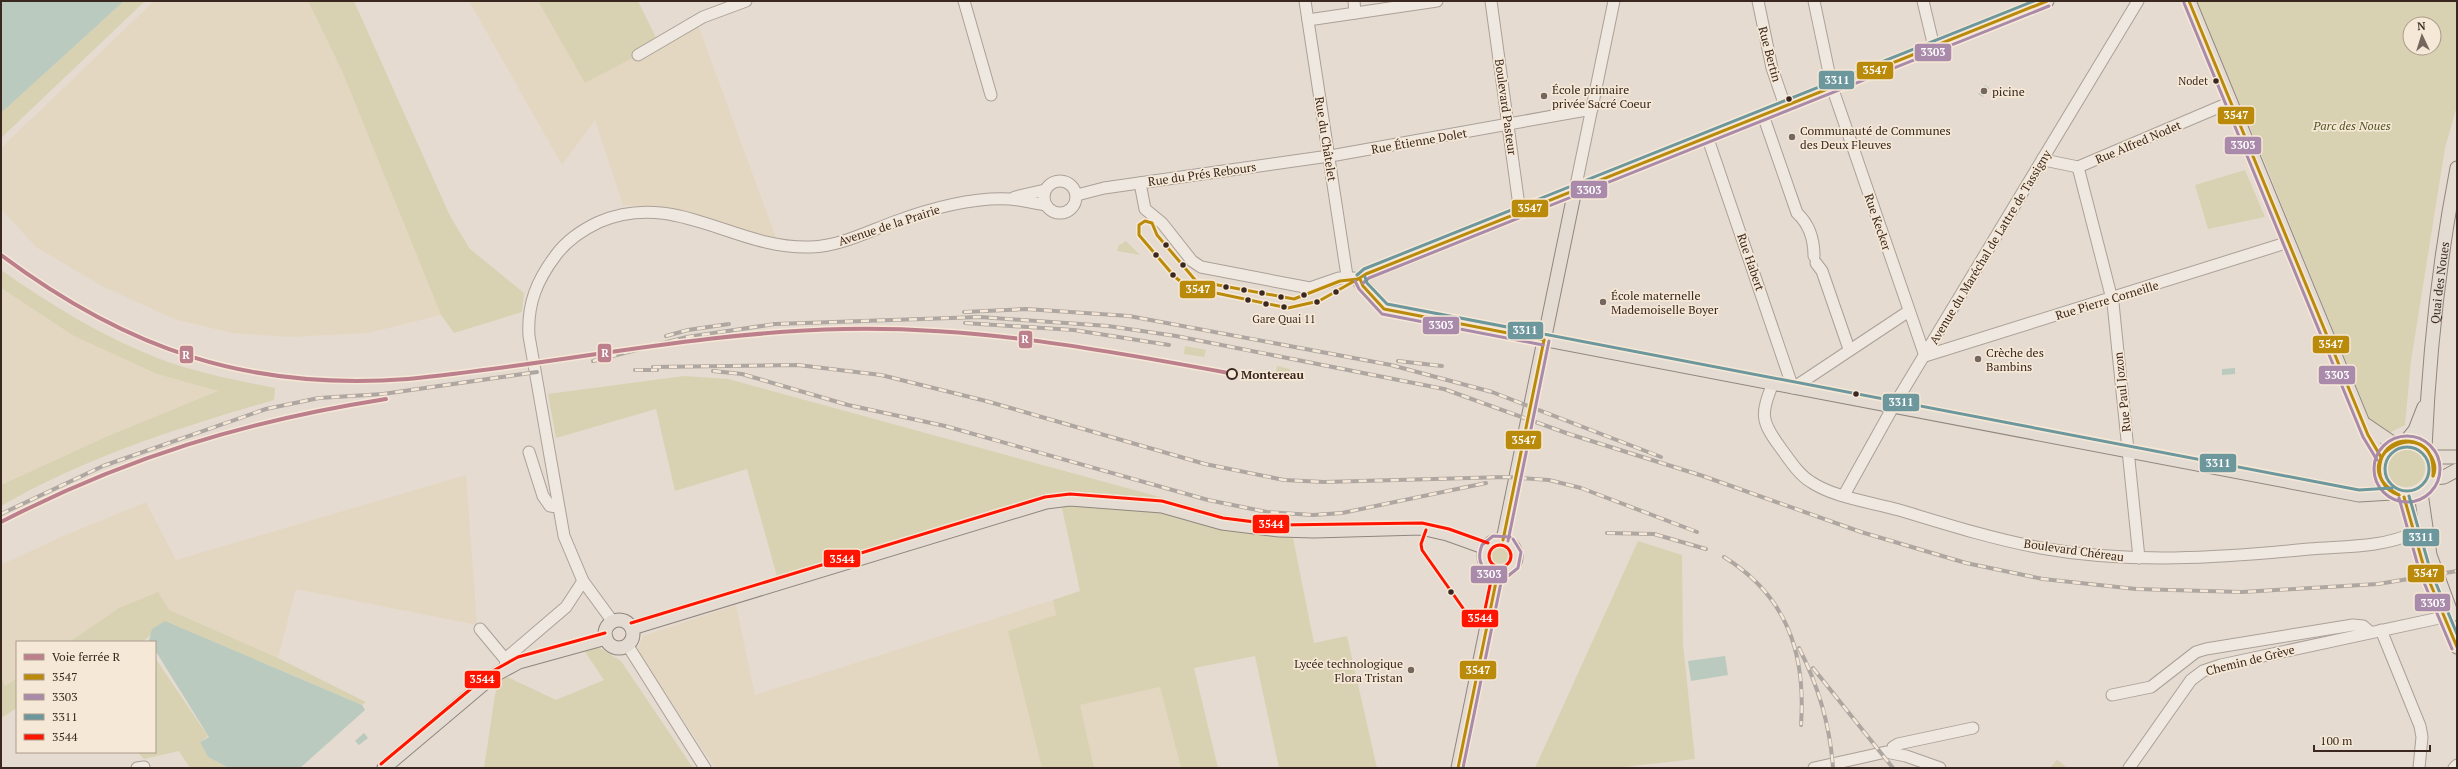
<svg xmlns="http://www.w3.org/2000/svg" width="2458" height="769" font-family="'PT Serif',serif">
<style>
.farmland{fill:#e4d7c1}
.green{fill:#d8d2b2;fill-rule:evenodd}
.water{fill:#bacabe}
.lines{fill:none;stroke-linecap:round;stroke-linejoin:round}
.minor-casing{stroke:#aba198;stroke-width:13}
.major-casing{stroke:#90867f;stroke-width:15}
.minor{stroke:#eee8e1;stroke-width:11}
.major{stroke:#e4dcd3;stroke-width:13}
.rail-casing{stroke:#aea7a1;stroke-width:4}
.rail{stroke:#f6e8d6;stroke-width:2.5;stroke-dasharray:8;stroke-linecap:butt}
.bus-1-casing{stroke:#f6e8d6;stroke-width:6}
.bus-2-casing{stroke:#f6e8d6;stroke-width:6}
.bus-3-casing{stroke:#f6e8d6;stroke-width:6}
.bus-4-casing{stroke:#f6e8d6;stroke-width:6}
.bus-1{stroke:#ba8a0b;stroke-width:3}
.bus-2{stroke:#a98aaa;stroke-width:3}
.bus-3{stroke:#6c979c;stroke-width:3}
.bus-4{stroke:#ff1400;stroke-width:3}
.rail-1-casing{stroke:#f6e8d6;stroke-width:7}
.rail-1{stroke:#bc7f8c;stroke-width:4}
.bus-dot{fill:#3a2820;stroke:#f6e8d6;stroke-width:1.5}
.poi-dot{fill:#76675e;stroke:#f6e8d6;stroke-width:1.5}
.stop-dot{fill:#f6e8d6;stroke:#3a2820;stroke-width:2}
.labels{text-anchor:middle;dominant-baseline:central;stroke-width:3.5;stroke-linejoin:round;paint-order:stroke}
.bus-label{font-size:11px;fill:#3a2820;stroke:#f6e8d6;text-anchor:end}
.street-label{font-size:12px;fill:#3a2820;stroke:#f6e8d6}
.poi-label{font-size:12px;fill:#3a2820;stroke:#f6e8d6;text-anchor:start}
.park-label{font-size:12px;font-style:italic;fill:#525626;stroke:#f6e8d6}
.stop-label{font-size:12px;font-weight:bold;fill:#3a2820;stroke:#f6e8d6;text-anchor:start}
.line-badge{stroke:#f6e8d6;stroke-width:1.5}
.badge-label{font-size:11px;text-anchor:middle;font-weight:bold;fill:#fff}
</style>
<rect width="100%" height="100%" fill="#e5dbd0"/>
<g class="farmland">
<path d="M154,1H308L342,71L441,315L368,333L289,337L232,333L174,319L102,286L36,247L1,209V148Z"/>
<path d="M469,1H538L585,83L697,22L776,238L721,225L661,207L623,205L595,120L562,165Z"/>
<path d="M1,288L74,336L157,374L219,391L108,436L1,485Z"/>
<path d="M466,475L477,625L296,589L278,658L169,610L119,608L69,642H17V678L5,686L1,675V565L61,537L146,502L176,560Z"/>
<path d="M1053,600L1075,706L1160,687L1181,768H715L637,650L643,636L736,605L755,695Z"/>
</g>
<g class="green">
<path d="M124,1H145L1,138V113Z"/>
<path d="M308,1H354L450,216L470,249L524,293L522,312L454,333L441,315L342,71Z"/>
<path d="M538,1H638L659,44L585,83Z"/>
<path d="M2195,1H2457V106L2445,148L2411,361L2405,425L2377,439L2256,141ZM2410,24H2434V48H2410Z"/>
<path d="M2245,170L2265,217L2208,229L2195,185Z"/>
<path d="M1126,241L1140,255L1117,251L1119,245Z"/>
<path d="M1,270C51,305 103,337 160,359C197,373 236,380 275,388L274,400C180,427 86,457 1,506V485L108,436L218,391L157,374L74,336L1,288Z"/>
<path d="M1185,346L1206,350L1204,357L1184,354Z"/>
<path d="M1277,366L1290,369L1289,374L1276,372Z"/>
<path d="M684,376L728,379L1226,515L1290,523L1314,643L1347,636L1377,768H1279L1255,656L1194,668L1218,768H1181L1160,687L1080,705L1094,768H1042L1008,631L1056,615L1053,600L1080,591L1059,494L778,580L747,469L675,491L656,409L556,438L548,394Z"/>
<circle cx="2406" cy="468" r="19"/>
<path d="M1638,541L1682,555L1683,644L1695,759L1615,768H1535Z"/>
<circle cx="1500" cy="555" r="11"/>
<path d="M158,592L169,610L278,658L366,702L362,705L167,622L142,642H69L119,608Z"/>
<path d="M598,647L621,661L693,768H484L495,695L501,674L556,700L604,680L583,649Z"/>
<path d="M155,658L208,736L200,742L208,757L229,768H190L179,751L144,759L138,752H155Z"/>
<path d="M1,675L5,686L17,678V708L1,718Z"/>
<path d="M2057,760L2068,768H2050Z"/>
</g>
<g class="water">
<path d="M1,1H124L1,113Z"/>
<path d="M1985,85L1989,88L1983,97L1978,94Z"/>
<path d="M2235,368V374L2222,375V369Z"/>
<path d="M165,621L362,705L365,710L300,768H229L208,757L200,742L209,737L155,650V642L149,641L152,629Z"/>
<path d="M1725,656L1728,675L1691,681L1688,661Z"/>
<path d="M364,733L368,738L359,745L355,741Z"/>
</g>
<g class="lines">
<g class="minor-casing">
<g id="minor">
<path d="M964,1L991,95"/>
<path d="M1305,1L1347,276"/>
<path d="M1354,1L1355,13"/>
<path d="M1491,1L1520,213"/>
<path d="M1758,1L1772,68L1785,106"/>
<path d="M1814,1L1832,87L1925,356L2289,242"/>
<path d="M1923,1L1934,47"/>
<path d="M1308,20L1437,1"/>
<path d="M638,55L703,17L746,1"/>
<path d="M1763,115L1797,213C1809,224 1814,240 1814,256"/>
<path d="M1707,136L1793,388L1909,311"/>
<path d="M2043,158L2049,161L2078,167L2231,102"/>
<path d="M2078,167L2113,303L2139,558"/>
<circle cx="1060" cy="197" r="16"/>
<path d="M1140,183L1145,209L1162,223L1192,261L1201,267L1310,288L1339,278H1354"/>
<path d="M1575,190L1614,1"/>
<path d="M1077,195L1104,188L1336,155L1592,109"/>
<path d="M1015,197L1045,190"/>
<path d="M1816,263L1822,271L1849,349"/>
<path d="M1773,383C1761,414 1760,420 1780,447C1789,459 1798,474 1811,482C1835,498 1871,502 1899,510C1945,524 1993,539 2041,548C2130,564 2220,558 2309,549C2343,546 2382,548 2413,533"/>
<path d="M529,452L543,496L550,506L558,507"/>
<path d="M1844,495L1893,407L2138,1"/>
<path d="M613,622L583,581L564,536L529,336C527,304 537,280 556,255C567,240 582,230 599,222C676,189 735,250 811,247C840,246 867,232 894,222C929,209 972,197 1010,199C1021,200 1034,203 1046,205"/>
<path d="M480,629L505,659L506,665"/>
<path d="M2381,630L2420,726L2422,737L2419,768"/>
<path d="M628,646L705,768"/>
<path d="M505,659L566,607L583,581"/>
<path d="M2112,695L2151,687L2196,652L2206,649L2353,625L2363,626L2370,632"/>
<path d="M1893,753V747L1898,744L1973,728"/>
<path d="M137,768L144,767"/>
<path d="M1814,768L1886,752L1906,756L1940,768"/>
<path d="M2129,768L2191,680L2203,671L2221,665L2444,617"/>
<path d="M2454,768L2457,765"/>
</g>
</g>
<g class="major-casing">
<g id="major">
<path d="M2047,1L1366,274L1360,279V282L1384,309L2359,495L2392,493"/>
<path d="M2189,1L2368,435L2381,457"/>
<path d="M2366,425L2394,444"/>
<path d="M2406,441L2415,430L2424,407"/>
<circle cx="2407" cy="469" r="28"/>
<path id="s1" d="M2425,448C2429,355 2439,260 2457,168"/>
<path d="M2432,457H2457"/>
<path d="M2433,478L2444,477L2457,470"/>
<path d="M2421,493L2430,555L2452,615"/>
<path d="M2404,497L2425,571L2457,647"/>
<circle cx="1500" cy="556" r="16"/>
<path d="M1503,540L1575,190"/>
<circle cx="619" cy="634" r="14"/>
<path d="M632,628L1046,502L1070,499L1162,506L1222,523L1279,530L1314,531L1421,528L1447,534L1486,548"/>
<path d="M384,768L493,676L519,662L606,638"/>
<path d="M1458,768L1498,572"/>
</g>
</g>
<use href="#minor" class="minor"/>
<use href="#major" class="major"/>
<g class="rail-casing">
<g id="rail">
<path d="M964,312L1026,309L1129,316L1391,365L1492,392L1661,457"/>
<path d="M965,323L1074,330L1169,345"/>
<path d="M666,336L688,330L729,324"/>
<path d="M593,361L687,337L775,324L980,317L1108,326L1176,336L1444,389L1569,434L1703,476L1861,532L1966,563L2043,579L2136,589L2242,592L2378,584L2457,571"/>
<path d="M1398,361L1442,366"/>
<path d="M653,367L798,365L881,375L986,401L1205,464L1284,480L1324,482L1506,477L1549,480L1581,488L1697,532"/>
<path d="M635,370H657"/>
<path d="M713,371L742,374L848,405L945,426L1208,500L1267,512L1313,515L1342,513L1486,483"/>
<path d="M1,514L103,466L266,409L319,398L383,394L537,372"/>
<path d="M1607,533L1654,534L1706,549"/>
<path d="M1724,557C1787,596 1806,653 1801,725"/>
<path d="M1799,648C1819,687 1830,725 1833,768"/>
<path d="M1813,668L1893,768"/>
</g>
</g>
<use href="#rail" class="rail"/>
<g class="bus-1-casing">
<g id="bus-1">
<path d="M2189,1L2368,435L2381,457"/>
<path d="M1145,221L1152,223L1157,235L1196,281L1294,299L1340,281L1358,279L1319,301L1288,308L1187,287L1174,276L1139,235V225Z"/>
<path d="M1358,279L1366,274L2047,1"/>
<path d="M1360,279L1363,286L1384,309L1544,340"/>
<path d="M2399,495C2365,484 2379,433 2414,442C2420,444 2426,447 2429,453C2434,460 2437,468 2433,476"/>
<path d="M2399,495C2336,459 2437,407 2433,476"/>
<path d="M2404,497L2425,571L2457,647"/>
<path d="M1503,540L1544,340"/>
<path d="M1458,768L1498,572"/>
</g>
</g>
<g class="bus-2-casing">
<g id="bus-2">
<path d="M2184,3L2363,437L2377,460"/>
<path d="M1355,281L1359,289L1382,314L1543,345"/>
<path d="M1363,283L1369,278L2049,6"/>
<circle cx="2407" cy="469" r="33"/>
<path d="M2399,498L2420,573L2452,649"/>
<path d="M1510,537L1493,536L1482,545C1477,558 1480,566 1490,575L1508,576L1518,568L1521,552L1513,539"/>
<path d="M1508,541L1549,341"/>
<path d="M1463,768L1503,573"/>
</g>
</g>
<g class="bus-3-casing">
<g id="bus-3">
<path d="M1357,275L1364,269L2034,1"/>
<path d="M1365,277L1367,283L1387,304L2359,490L2392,488"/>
<circle cx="2407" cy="469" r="22"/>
<path d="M2409,496L2430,569L2457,634"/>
</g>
</g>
<g class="bus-4-casing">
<g id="bus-4">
<path d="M1426,530L1421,544L1422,550L1465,611L1472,616L1483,619L1493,571"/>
<circle cx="1500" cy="556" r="11"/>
<path d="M631,623L1045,497L1070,494L1162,501L1223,518L1279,525L1422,523L1449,529L1488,543"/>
<path d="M381,764L491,672L518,657L605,633"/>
</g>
</g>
<use href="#bus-1" class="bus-1"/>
<use href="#bus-2" class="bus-2"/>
<use href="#bus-3" class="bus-3"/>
<use href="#bus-4" class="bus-4"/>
<g class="rail-1-casing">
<g id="rail-1">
<path d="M1,255C128,350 249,391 408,379C553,365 698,332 844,329C976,326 1105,350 1234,374"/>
<path d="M1,522C127,457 246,421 386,399"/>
</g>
</g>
<use href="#rail-1" class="rail-1"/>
</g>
<g class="bus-dot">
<circle cx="2216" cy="81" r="3.5"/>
<circle cx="1789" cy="99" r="3.5"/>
<circle cx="1166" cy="245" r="3.5"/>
<circle cx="1156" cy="255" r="3.5"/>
<circle cx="1183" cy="265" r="3.5"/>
<circle cx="1173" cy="275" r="3.5"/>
<circle cx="1226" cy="287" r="3.5"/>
<circle cx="1244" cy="290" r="3.5"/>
<circle cx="1336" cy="292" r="3.5"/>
<circle cx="1262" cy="293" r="3.5"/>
<circle cx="1304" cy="295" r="3.5"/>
<circle cx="1281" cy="297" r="3.5"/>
<circle cx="1248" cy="300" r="3.5"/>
<circle cx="1317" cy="302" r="3.5"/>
<circle cx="1266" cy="304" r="3.5"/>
<circle cx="1284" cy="307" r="3.5"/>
<circle cx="1856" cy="394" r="3.5"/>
<circle cx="1451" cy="592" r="3.5"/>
</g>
<g class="poi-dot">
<circle cx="1984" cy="91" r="4"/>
<circle cx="1544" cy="96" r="4"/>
<circle cx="1792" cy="137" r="4"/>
<circle cx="1603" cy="302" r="4"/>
<circle cx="1978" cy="359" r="4"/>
<circle cx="1411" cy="670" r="4"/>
</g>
<circle class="stop-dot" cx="1232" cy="374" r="5"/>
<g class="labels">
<g class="bus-label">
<text x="2208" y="81">Nodet</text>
<text x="1284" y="319" text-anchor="middle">Gare Quai 11</text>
</g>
<g class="street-label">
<text transform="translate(1770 54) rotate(75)">Rue Bertin</text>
<text transform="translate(1506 107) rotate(82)">Boulevard Pasteur</text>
<text transform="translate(1326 139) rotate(81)">Rue du Châtelet</text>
<text transform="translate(1419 141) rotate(-10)">Rue Étienne Dolet</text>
<text transform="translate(2138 142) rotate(-23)">Rue Alfred Nodet</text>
<text transform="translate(1202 174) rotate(-8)">Rue du Prés Rebours</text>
<text transform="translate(1878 222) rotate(71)">Rue Kecker</text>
<text transform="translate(889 225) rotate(-18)">Avenue de la Prairie</text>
<text transform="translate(1990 247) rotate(-59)">Avenue du Maréchal de Lattre de Tassigny</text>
<text transform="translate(1751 262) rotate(71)">Rue Habert</text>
<text stroke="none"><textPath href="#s1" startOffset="166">Quai des Noues</textPath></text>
<text transform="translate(2107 300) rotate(-17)">Rue Pierre Corneille</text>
<text transform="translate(2122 392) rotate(-96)">Rue Paul Jozon</text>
<text transform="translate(2074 550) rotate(8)">Boulevard Chéreau</text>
<text transform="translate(2250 660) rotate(-14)">Chemin de Grève</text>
</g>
<g class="poi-label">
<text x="1552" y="89">École primaire<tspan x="1552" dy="14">privée Sacré Coeur</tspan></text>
<text x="1992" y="91">picine</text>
<text x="1800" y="130">Communauté de Communes<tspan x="1800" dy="14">des Deux Fleuves</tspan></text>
<text x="1611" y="295">École maternelle<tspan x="1611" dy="14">Mademoiselle Boyer</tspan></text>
<text x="1986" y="352">Crèche des<tspan x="1986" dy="14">Bambins</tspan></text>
<text x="1403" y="663" text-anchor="end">Lycée technologique<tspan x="1403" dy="14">Flora Tristan</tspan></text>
</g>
<g class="park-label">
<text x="2352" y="125">Parc des Noues</text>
</g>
<g class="stop-label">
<text x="1241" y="374">Montereau</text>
</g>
</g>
<g class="line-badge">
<rect x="1914" y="43" width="38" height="19" rx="4" fill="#a98aaa"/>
<rect x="1856" y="61" width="38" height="19" rx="4" fill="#ba8a0b"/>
<rect x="1818" y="70" width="37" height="20" rx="4" fill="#6c979c"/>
<rect x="2217" y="106" width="38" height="19" rx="4" fill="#ba8a0b"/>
<rect x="2224" y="136" width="38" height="19" rx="4" fill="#a98aaa"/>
<rect x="1570" y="180" width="38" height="19" rx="4" fill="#a98aaa"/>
<rect x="1511" y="199" width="38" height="19" rx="4" fill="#ba8a0b"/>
<rect x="1179" y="280" width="37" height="19" rx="4" fill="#ba8a0b"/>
<rect x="1422" y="316" width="38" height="19" rx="4" fill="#a98aaa"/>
<rect x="1507" y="321" width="37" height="19" rx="4" fill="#6c979c"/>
<rect x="1018" y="330" width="15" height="19" rx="4" fill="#bc7f8c"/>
<rect x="2312" y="335" width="38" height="19" rx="4" fill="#ba8a0b"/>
<rect x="597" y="343" width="15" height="20" rx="4" fill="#bc7f8c"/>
<rect x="179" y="345" width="15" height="19" rx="4" fill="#bc7f8c"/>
<rect x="2318" y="365" width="38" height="20" rx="4" fill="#a98aaa"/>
<rect x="1882" y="393" width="38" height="19" rx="4" fill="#6c979c"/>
<rect x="1505" y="430" width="37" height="20" rx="4" fill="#ba8a0b"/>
<rect x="2199" y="453" width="38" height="20" rx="4" fill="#6c979c"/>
<rect x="1252" y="514" width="38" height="20" rx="4" fill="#ff1400"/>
<rect x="2402" y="528" width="38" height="19" rx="4" fill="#6c979c"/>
<rect x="823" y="549" width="38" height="19" rx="4" fill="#ff1400"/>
<rect x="2407" y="564" width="38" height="19" rx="4" fill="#ba8a0b"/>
<rect x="1470" y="565" width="38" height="19" rx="4" fill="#a98aaa"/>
<rect x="2414" y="593" width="37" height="19" rx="4" fill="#a98aaa"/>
<rect x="1461" y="609" width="38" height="19" rx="4" fill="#ff1400"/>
<rect x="1459" y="660" width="38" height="20" rx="4" fill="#ba8a0b"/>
<rect x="464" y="670" width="37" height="19" rx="4" fill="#ff1400"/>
</g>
<g class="badge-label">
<text x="1933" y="56">3303</text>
<text x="1875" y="74">3547</text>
<text x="1837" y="84">3311</text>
<text x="2236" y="119">3547</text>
<text x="2243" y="149">3303</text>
<text x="1589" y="194">3303</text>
<text x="1530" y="212">3547</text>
<text x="1198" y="293">3547</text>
<text x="1441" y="329">3303</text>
<text x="1525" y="334">3311</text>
<text x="1025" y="343">R</text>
<text x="2331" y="348">3547</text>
<text x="605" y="357">R</text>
<text x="186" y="359">R</text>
<text x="2337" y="379">3303</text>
<text x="1901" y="406">3311</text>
<text x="1524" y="444">3547</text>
<text x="2218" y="467">3311</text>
<text x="1271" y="528">3544</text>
<text x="2421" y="541">3311</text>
<text x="842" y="563">3544</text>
<text x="2426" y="577">3547</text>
<text x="1489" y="578">3303</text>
<text x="2433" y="607">3303</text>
<text x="1480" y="622">3544</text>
<text x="1478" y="674">3547</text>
<text x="482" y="683">3544</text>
</g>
<rect width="2458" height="769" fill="none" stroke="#3a2820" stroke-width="4"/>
<rect x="16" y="641" width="140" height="112" fill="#f6e8d6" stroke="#ab9b8d"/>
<rect x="24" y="654" width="20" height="6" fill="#bc7f8c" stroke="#ab9b8d"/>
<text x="52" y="661" font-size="12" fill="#3a2820">Voie ferrée R</text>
<rect x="24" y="674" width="20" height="6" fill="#ba8a0b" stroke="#ab9b8d"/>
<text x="52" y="681" font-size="12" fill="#3a2820">3547</text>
<rect x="24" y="694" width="20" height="6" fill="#a98aaa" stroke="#ab9b8d"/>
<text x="52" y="701" font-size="12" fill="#3a2820">3303</text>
<rect x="24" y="714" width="20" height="6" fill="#6c979c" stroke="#ab9b8d"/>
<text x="52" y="721" font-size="12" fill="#3a2820">3311</text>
<rect x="24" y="734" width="20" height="6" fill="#ff1400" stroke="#ab9b8d"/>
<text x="52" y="741" font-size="12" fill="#3a2820">3544</text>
<g transform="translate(2422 36) rotate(356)"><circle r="19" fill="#f6e8d6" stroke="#ab9b8d"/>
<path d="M0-3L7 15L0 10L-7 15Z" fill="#76675e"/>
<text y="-6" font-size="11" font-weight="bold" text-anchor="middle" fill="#3a2820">N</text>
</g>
<path d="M2314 745v6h116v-6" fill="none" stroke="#3a2820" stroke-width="2"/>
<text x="2320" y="745" font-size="12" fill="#3a2820" stroke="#f6e8d6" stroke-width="3" paint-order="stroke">100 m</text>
</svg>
